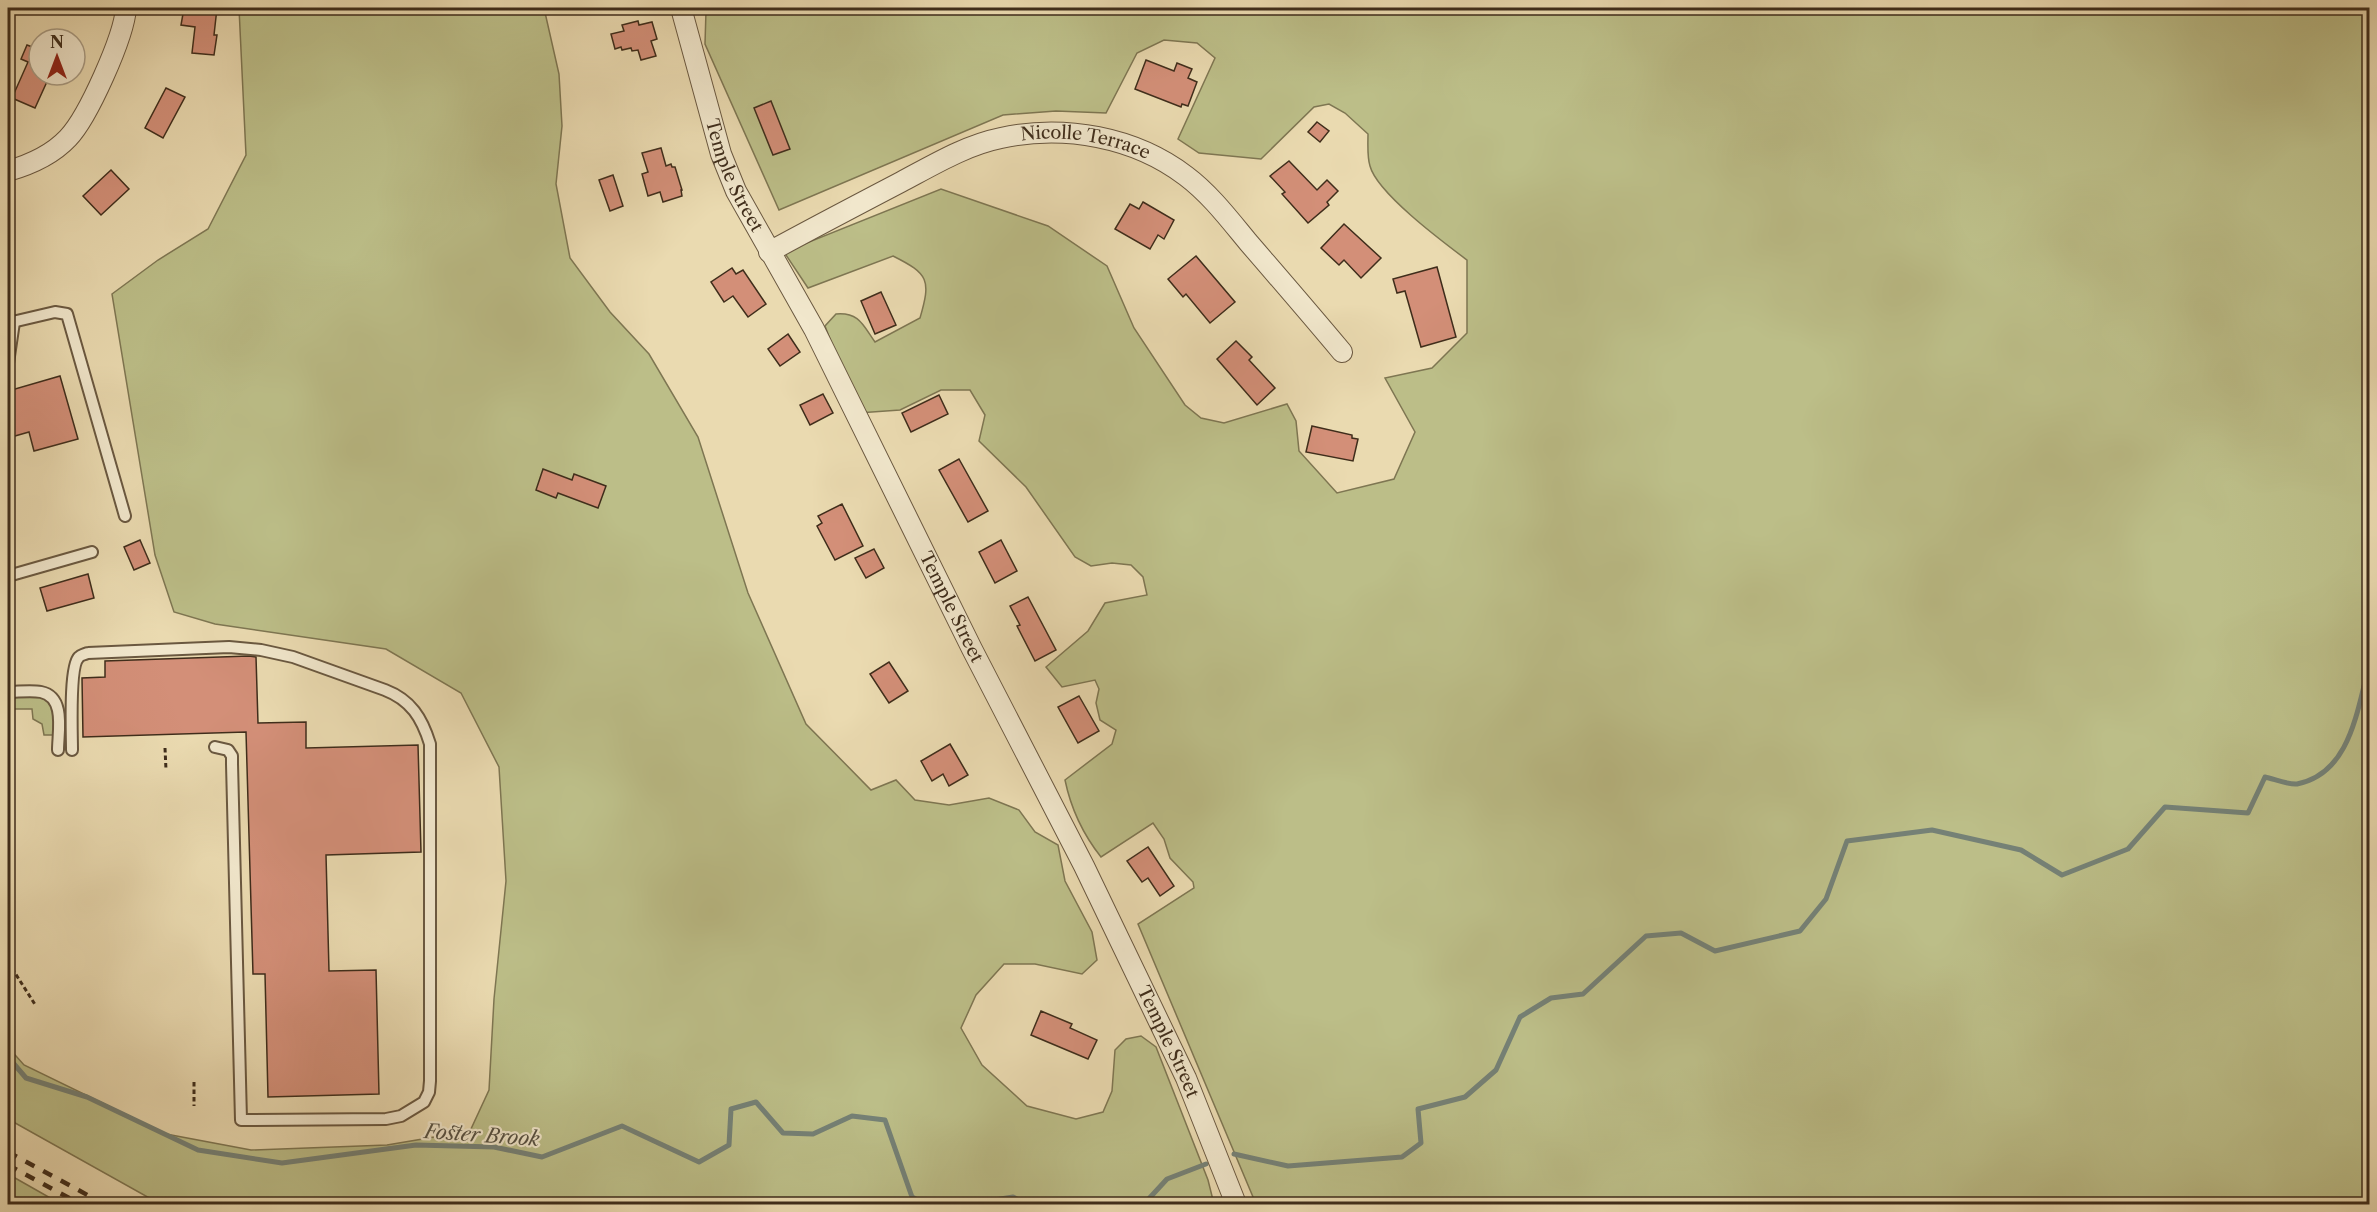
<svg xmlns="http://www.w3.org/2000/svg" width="2377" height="1212" font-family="'Libre Caslon Text',serif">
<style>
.green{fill:#bcbe88;stroke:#7e7652;stroke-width:1.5}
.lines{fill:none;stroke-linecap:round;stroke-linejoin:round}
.stream{stroke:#758176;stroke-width:5}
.building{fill:#d38f78;stroke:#3f2d1b;stroke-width:1.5}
.lane-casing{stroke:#6a5840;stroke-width:14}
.street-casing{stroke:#6a5840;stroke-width:22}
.path{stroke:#3f2d1b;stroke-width:3;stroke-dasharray:4.5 3;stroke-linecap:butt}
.lane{stroke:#f1e7cc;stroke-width:10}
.street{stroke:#f1e7cc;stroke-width:20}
.rail{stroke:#3f2d1b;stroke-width:4.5;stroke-dasharray:10 10;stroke-linecap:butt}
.labels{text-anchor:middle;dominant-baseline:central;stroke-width:4.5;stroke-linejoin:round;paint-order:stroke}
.street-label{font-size:18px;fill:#3f2d1b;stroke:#f1e7cc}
.water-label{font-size:20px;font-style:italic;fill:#565041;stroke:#f1e7cc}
</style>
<rect width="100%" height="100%" fill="#eadab0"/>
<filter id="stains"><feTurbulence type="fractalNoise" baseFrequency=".00333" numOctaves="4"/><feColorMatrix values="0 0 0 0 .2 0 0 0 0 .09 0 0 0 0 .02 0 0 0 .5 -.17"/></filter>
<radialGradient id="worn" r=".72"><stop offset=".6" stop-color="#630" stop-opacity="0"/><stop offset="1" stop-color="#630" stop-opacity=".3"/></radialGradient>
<g class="green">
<path d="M239,8H544L559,74L562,126L556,184L570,258L610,312L649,354L698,437L748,593L806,724L871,790L896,780L915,800L949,805L989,798L1019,810L1035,832L1058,845L1065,881L1092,932L1097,960L1082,974L1035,964H1004L976,995L961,1028L982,1065L1027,1106L1076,1119L1103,1112L1112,1091L1115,1050L1126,1039L1141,1036L1156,1047L1208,1180L1214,1204H160L8,1119V1047L24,1065L166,1134L251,1150L387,1145L470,1131L489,1090L494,999L506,881L499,767L461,693L386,649L215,624L174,612L155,555L112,294L158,260L208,229L246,155Z"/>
<path d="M713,8H2369V1204H1256L1138,924L1194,888L1193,882L1170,858L1164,839L1153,823L1101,857C1082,833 1071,809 1065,780L1112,744L1116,730L1100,720L1096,703L1099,689L1095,680L1062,687L1046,667L1088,631L1105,603L1147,595L1143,577L1131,565L1112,563L1091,566L1075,557L1026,487L979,441L985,415L970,390H941L900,410L858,413L825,326L836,314C859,312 863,325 875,342L920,318C931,280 929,274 893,256L808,288L784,252L941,189L1048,226L1107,266L1134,328L1185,405L1201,418L1224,423L1287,404L1296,421L1299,451L1337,493L1394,479L1415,432L1385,378L1432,368L1467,333V260C1443,242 1377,193 1370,166C1367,157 1368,144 1368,134L1345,113L1329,104L1314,107L1261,159L1199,153L1178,139L1215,58L1197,43L1164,40L1137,53L1106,113L1056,111L1003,115L779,210L705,44L706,11Z"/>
<path d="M8,695L50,697L58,735H44L42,724L33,719L32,709H8Z"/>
<path d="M8,1174L61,1204H8Z"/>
</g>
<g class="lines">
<g class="stream">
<path d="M8,1057L26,1078L87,1097L198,1150L282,1163L416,1145L494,1147L542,1157L622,1126L699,1162L729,1145L731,1109L756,1102L783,1133L813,1134L852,1116L885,1120L912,1197L925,1204"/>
<path d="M1234,1154L1288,1166L1402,1157L1421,1143L1418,1109L1465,1097L1496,1070L1520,1017L1551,998L1583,994L1646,936L1681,933L1715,951L1800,931L1826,899L1847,841L1932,830L2021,850L2062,875L2128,849L2165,807L2248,813L2265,777C2274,779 2289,785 2297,784C2352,773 2357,707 2370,663"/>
<path d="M969,1204L1013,1197L1026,1204"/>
<path d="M1144,1204L1167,1179L1206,1164"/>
</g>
</g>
<g class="building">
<path d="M184,8H217L214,35H217L214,55L192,53L195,27L181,25Z"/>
<path d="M638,21L639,25L652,22L657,39L651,41L656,56L641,60L638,50L632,51L631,48L622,50L621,47L615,49L611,34L624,31L622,25Z"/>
<path d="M39,38V75H50L35,108L12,98L28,62L21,59L27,45L35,48Z"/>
<path d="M1146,60L1174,71L1177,63L1192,69L1188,78L1197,82L1188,106L1182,104L1181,107L1135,89Z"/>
<path d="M166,88L185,97L163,138L145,128Z"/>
<path d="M771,101L790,149L773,155L754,108Z"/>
<path d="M1317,122L1329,131L1320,142L1308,132Z"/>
<path d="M661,148L666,166L671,164L672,167H675L682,190H681L682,196L663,202L660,192L648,196L642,174L648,172L642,153Z"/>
<path d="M1289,161L1317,190L1327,180L1338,191L1327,202L1329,205L1308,223L1282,194L1285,192L1270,176Z"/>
<path d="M111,170L129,189L101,215L83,196Z"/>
<path d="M613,175L623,206L610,211L599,180Z"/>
<path d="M1143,202L1174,220L1164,239L1158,235L1150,249L1115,229L1130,204L1139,209Z"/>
<path d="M1344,224L1381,258L1361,278L1344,260L1339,265L1321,248Z"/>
<path d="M1196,256L1235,302L1210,323L1186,294L1183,297L1168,279Z"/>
<path d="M1437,267L1456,337L1421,347L1405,291L1397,293L1393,279Z"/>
<path d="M732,268L736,274L743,270L766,304L748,317L733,296L724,302L711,282Z"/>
<path d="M881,292L896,325L875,334L861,301Z"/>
<path d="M788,334L800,352L780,366L768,349Z"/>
<path d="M1236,341L1252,357L1249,360L1275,388L1257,405L1217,359Z"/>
<path d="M60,376L78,439L34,451L29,432L8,438V391Z"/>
<path d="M823,394L833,413L810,425L800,405Z"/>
<path d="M939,395L948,414L911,432L902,413Z"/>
<path d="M1312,426L1352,435V438L1358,439L1353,461L1306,452Z"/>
<path d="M959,459L988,511L968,522L939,470Z"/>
<path d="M543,469L572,480L574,474L606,486L598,508L558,493L556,498L536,490Z"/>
<path d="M842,504L863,546L835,560L817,526L822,523L818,516Z"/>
<path d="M140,540L150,563L134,570L124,547Z"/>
<path d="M1001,540L1017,571L995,583L979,552Z"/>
<path d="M874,549L884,568L866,578L855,558Z"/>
<path d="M88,574L94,598L47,611L40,588Z"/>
<path d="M1028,597L1056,650L1035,661L1017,626L1020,625L1010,606Z"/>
<path d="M249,656L256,657L258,723L306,722V748L418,745L421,852L326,855L329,971L376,970L379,1094L268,1097L265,974H253L246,732L83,737L82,678L105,677V661Z"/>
<path d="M889,662L908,691L889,703L870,674Z"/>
<path d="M1079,696L1099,731L1078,743L1058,707Z"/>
<path d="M950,744L968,775L949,786L943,774L932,781L921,761Z"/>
<path d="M1148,847L1174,886L1160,896L1148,878L1142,882L1127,861Z"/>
<path d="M1041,1011L1072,1024L1070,1028L1097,1040L1088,1059L1031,1035Z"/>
</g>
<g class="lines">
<g class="lane-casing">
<g id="lane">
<path d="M8,323L55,312L67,314L125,516"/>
<path d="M8,363L14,322"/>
<path d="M8,576L92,552"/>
<path d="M8,692C18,692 31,690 41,692C66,697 58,732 58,750"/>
<path d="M72,750C72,734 69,666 79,657C79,656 87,653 88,653L229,647L261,650L293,657L385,690C411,700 422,718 430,744V1081L429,1092L424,1102L401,1116L386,1119L241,1120L232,764V756L228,750L215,747"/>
</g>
</g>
<g class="street-casing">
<g id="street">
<path id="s1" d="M681,8L721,154L736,191L814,329L972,649L1084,866L1186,1078L1236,1204"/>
<path d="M8,171C29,165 52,155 68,138C88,117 124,37 126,8"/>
<path id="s2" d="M769,252C813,228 857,205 901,182C933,165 966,145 1001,138C1064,124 1135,137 1186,176C1210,194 1229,219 1248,242C1280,279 1311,315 1342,352"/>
</g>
</g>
<g class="path">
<path d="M165,748L166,770"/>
<path d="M8,962L36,1006"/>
<path d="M194,1082V1106"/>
</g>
<use href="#lane" class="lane"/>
<use href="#street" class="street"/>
<g class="rail">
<path d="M8,1152L104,1204"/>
<path d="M8,1165L80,1204"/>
</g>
</g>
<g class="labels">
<g class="street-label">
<text stroke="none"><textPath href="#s2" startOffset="345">Nicolle Terrace</textPath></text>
<text stroke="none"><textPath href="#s1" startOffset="176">Temple Street</textPath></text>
<text stroke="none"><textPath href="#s1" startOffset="660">Temple Street</textPath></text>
<text stroke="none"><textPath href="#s1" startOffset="1146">Temple Street</textPath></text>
</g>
<g class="water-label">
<text transform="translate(482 1135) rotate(4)">Foster Brook</text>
</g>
</g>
<rect width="2377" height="1212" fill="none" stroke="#eadab0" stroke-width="30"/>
<rect x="9" y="9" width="2359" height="1194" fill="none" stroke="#3f2d1b" stroke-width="3"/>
<rect x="15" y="15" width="2347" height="1182" fill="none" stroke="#3f2d1b" stroke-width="1.5"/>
<g transform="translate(57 57)"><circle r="28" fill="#f1e7cc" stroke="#aa9d85" stroke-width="1.5"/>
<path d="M0-4.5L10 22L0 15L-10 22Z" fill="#8f2418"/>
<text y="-9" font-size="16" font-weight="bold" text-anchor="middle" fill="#3f2d1b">N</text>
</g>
<rect width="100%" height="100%" filter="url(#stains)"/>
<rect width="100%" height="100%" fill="url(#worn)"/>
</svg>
